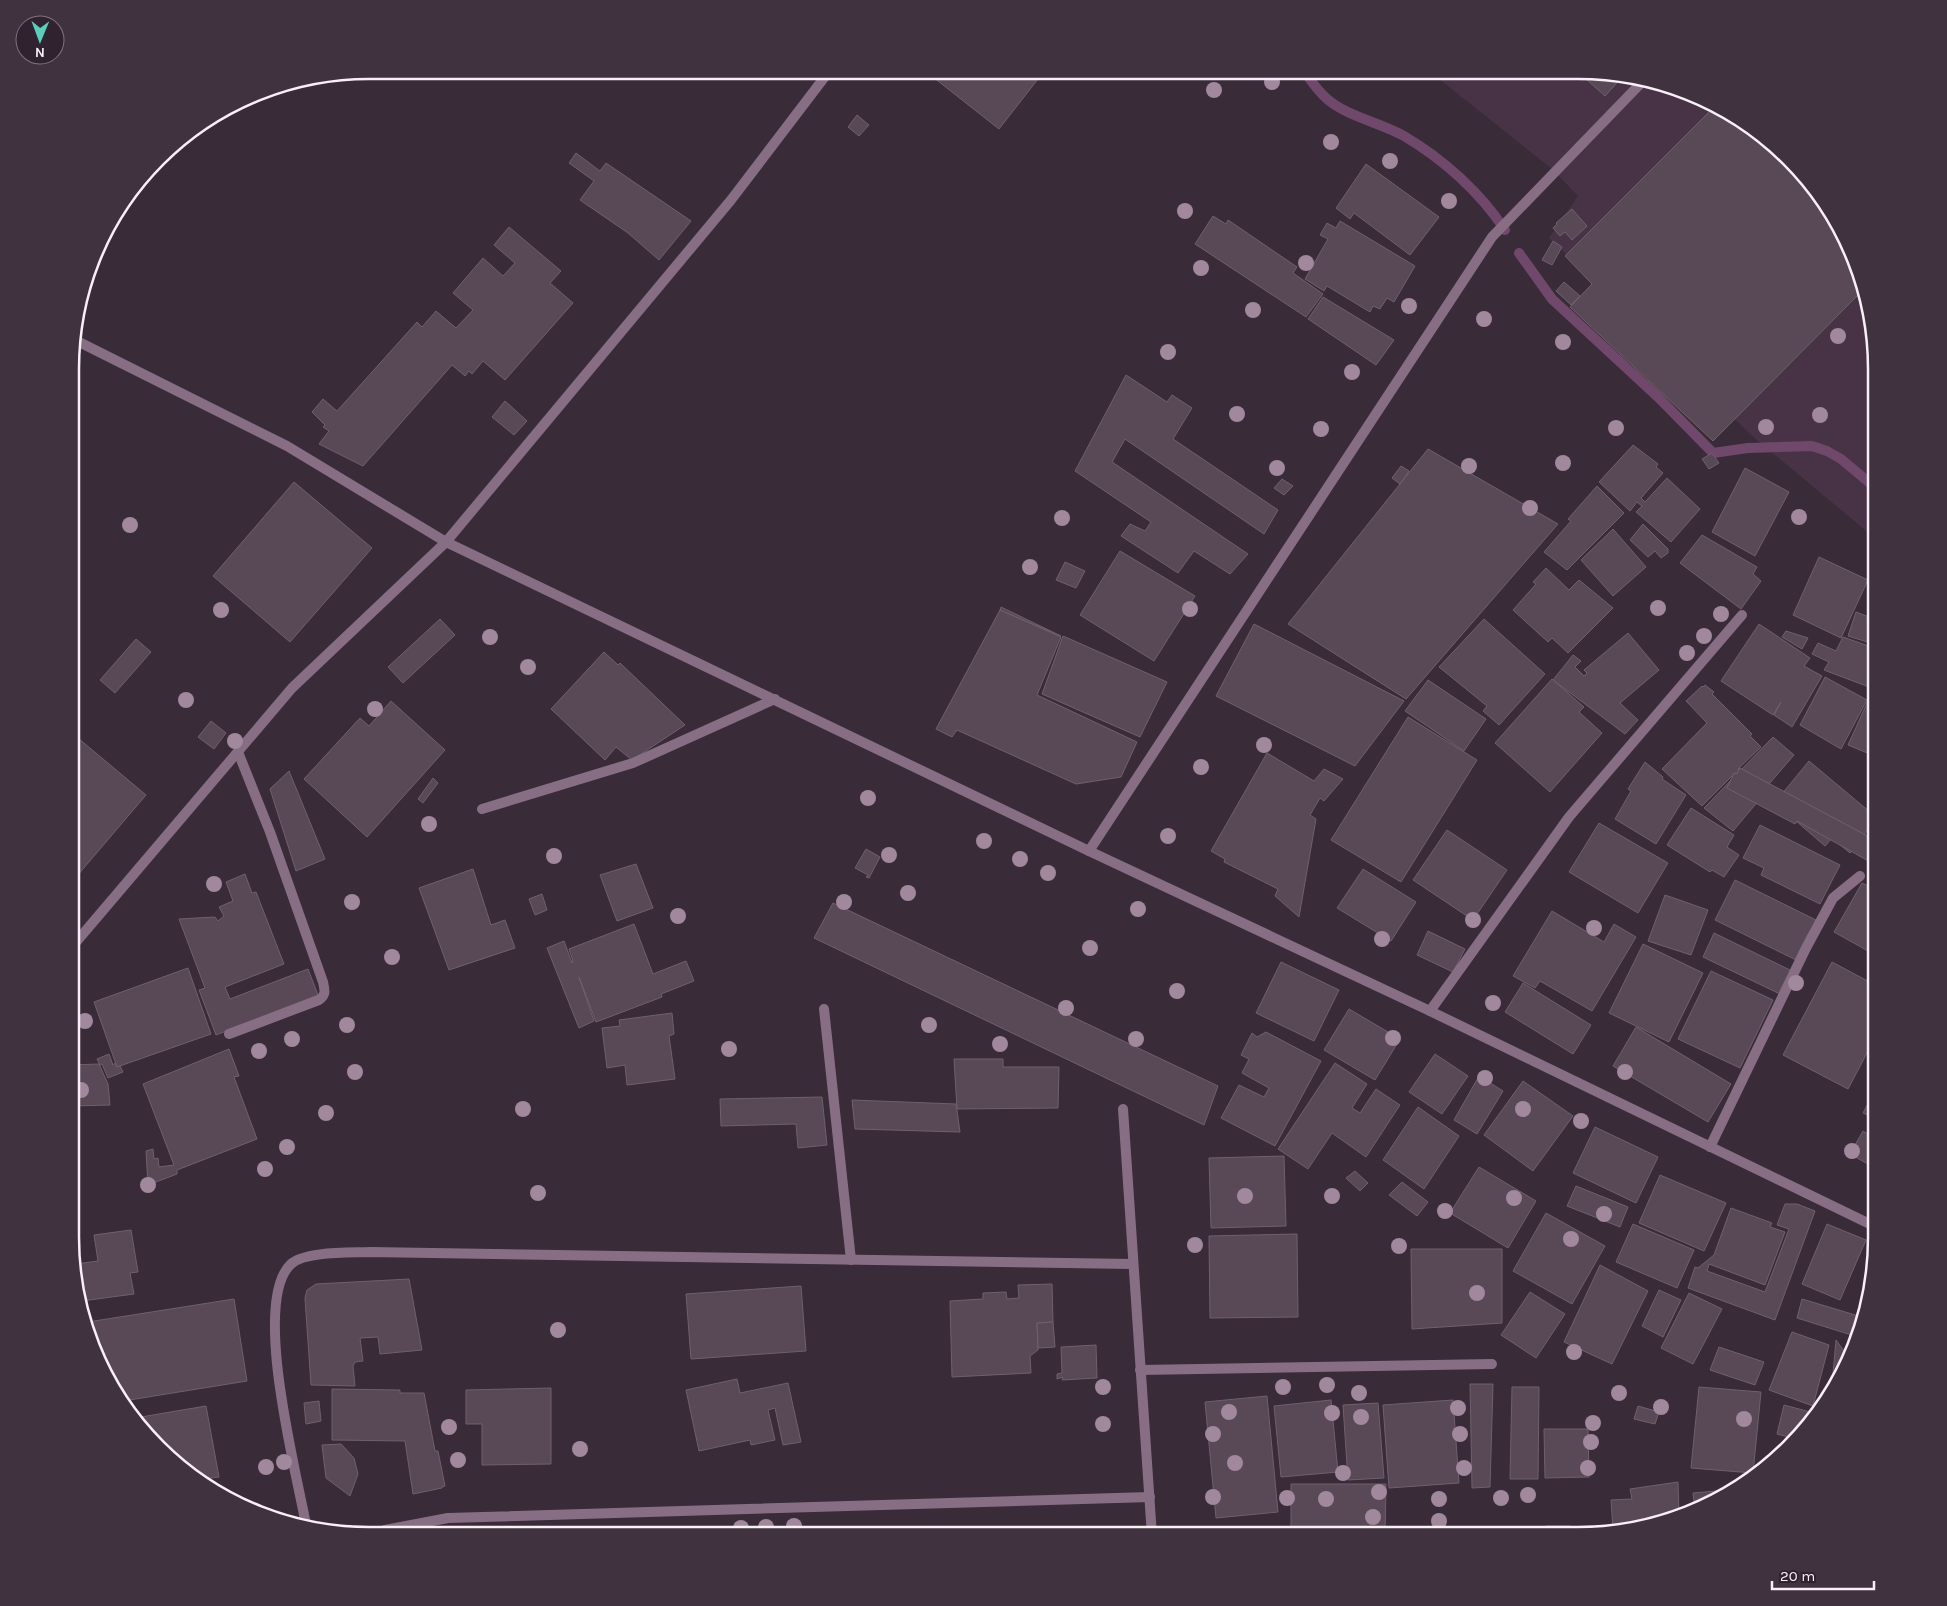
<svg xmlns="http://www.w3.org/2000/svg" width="1947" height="1606" font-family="Karla,sans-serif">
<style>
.built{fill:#473345}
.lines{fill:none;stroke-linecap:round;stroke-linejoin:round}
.stream{stroke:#6f486c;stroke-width:10}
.building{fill:#594957;stroke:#70606e}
.minor{stroke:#886e84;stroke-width:10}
.tertiary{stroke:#886e84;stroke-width:10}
.tree{fill:#a1889d}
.rim{fill:none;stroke:#f8eff7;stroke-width:2.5}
</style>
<rect width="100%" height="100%" fill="#3a2b38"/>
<path class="built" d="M1429,71H1598L1693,93L1789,157L1854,254L1877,368V540L1751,435L1549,238L1578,196L1552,169Z"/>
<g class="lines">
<g class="stream">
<path d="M1303,70C1310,79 1317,90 1325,97C1345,116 1379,122 1404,136C1443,159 1480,192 1505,230"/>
<path d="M1519,253L1552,299L1659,398L1713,453L1748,448L1812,446L1827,451L1841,459L1877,489"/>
</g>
</g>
<g class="building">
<path d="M924,70H1045L999,129Z"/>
<path d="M1577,71H1598L1623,76L1605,96Z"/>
<path d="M1714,107L1789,157L1854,254L1862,291L1713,441L1570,307L1592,284L1565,256Z"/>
<path d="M857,115L869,125L859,136L848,127Z"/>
<path d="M576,153L600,171L606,163L691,221L659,260L628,233L580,200L594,181L569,163Z"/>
<path d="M1366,164L1439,217L1410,255L1354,213L1350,219L1336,208Z"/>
<path d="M1572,209L1587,226L1572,240L1565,232L1560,236L1553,228L1557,224L1556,223Z"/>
<path d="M1213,216L1226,224L1228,220L1297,267L1293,273L1323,294L1306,317L1195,244Z"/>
<path d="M1340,221L1415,266L1394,302L1387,298L1380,309L1373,306L1370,312L1327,286L1324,291L1305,279L1328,239L1320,235L1327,223L1336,228Z"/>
<path d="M509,227L561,271L550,283L573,303L505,380L483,361L472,374L469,371L465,376L452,365L363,466L319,444L329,431L323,427L325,425L312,412L323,399L337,411L417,322L422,327L436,311L456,328L473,310L453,293L483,258L503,276L515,263L494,245Z"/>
<path d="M1553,241L1562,247L1552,265L1542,260Z"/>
<path d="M1564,282L1580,296L1571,305L1556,291Z"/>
<path d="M1323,297L1394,340L1376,365L1308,319Z"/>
<path d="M1126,375L1167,402L1172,395L1192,408L1173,439L1278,510L1264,534L1125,439L1112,462L1248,554L1230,574L1194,551L1178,573L1121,536L1130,524L1145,531L1151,522L1075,471Z"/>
<path d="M505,401L527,421L514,435L492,417Z"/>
<path d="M1633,445L1658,464L1656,467L1663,473L1641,498L1645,502L1667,478L1700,509L1671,542L1636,512L1642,506L1637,502L1630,511L1599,482Z"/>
<path d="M1428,449L1558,524L1406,699L1288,624Z"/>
<path d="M1712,453L1719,463L1709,469L1702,459Z"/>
<path d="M1401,466L1409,471L1400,484L1392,478Z"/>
<path d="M1745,468L1789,492L1755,556L1712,532Z"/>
<path d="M1282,479L1293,486L1284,495L1274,488Z"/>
<path d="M294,482L372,548L290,642L213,576Z"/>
<path d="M1597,486L1624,513L1567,570L1544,552L1571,521L1568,519Z"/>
<path d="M1643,524L1668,549V553L1661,558L1655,551L1648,557L1630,540Z"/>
<path d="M1613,529L1646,567L1613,596L1581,560Z"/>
<path d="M1702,535L1757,567L1753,574L1761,581L1741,609L1680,563Z"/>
<path d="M1120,551L1195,596L1154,661L1080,615Z"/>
<path d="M1819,557L1868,580L1841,638L1793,615Z"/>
<path d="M1065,562L1085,571L1076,588L1056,580Z"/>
<path d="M1546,568L1569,590L1579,580L1613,608L1568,653L1552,638L1548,642L1513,610L1536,584L1533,582Z"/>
<path d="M1001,607L1061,636L1000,610Z"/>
<path d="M1000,610L1061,637L1037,695L1137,742L1121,777L1076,784L957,730L952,737L936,729Z"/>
<path d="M1856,612L1877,620V645L1848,636Z"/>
<path d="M440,619L455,635L403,683L388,667Z"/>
<path d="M1484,619L1545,674L1499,725L1483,711L1487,706L1439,667Z"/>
<path d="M1254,624L1404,701L1355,766L1216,696Z"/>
<path d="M1759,624L1810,658L1804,666L1822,676L1792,727L1774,715L1781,702L1773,715L1721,681Z"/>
<path d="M1786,631L1808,638L1802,649L1782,637Z"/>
<path d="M1628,633L1659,670L1620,703L1638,720L1625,734L1553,680L1573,655L1581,661L1575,667L1584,676L1587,673L1584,670Z"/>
<path d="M1063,636L1167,682L1140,737L1042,694Z"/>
<path d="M1843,637L1877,649V690L1824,670L1829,662L1812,654L1818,643L1836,651Z"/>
<path d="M136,639L151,652L115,693L100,680Z"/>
<path d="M604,652L618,665L620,663L685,725L632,760L616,747L605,760L551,709Z"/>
<path d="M1825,677L1867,700L1841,749L1800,725Z"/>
<path d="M1552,679L1584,707L1579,712L1602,733L1550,792L1495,743Z"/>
<path d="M1428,680L1486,719L1464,751L1405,711Z"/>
<path d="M1705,685L1714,692L1712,694L1752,734L1750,736L1761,747L1738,769L1740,771L1733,777L1732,776L1702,806L1662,769L1707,723L1686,701L1702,686L1703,687Z"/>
<path d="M1872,692L1877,694V757L1848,745Z"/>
<path d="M391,701L445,750L367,837L304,779L360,718L369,726Z"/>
<path d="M1408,717L1477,760L1401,882L1331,840Z"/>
<path d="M211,721L226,733L214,749L198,737Z"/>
<path d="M72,733L146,795L71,883Z"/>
<path d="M1773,737L1794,755L1763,791L1765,793L1733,831L1704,808Z"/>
<path d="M1267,753L1314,781L1324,769L1343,779L1324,801L1320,798L1310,815L1316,819L1299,917L1275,896L1278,889L1224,862L1225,859L1211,851Z"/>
<path d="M1809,761L1877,818L1850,853L1832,838L1825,846L1796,821L1799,817L1777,800Z"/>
<path d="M1645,762L1663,777L1662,779L1686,795L1656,844L1615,819L1631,791L1628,789Z"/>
<path d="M1740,768L1877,841V855L1872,863L1797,821L1795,824L1727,788L1734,773L1737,774Z"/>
<path d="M289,771L325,859L296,871L270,789Z"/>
<path d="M433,778L438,783L423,803L418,799Z"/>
<path d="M1691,808L1734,835L1727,847L1739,855L1724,877L1712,870L1710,872L1667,845Z"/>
<path d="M1599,823L1668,863L1638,913L1569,872Z"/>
<path d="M1760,825L1840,865L1820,904L1761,875L1764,868L1743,858Z"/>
<path d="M1447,830L1507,870L1473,920L1413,880Z"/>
<path d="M866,849L880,857L869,878L866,877L868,875L855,868Z"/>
<path d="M636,864L653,908L617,921L600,875Z"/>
<path d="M473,869L491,925L505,920L515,948L449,970L419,888Z"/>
<path d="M1363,869L1416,902L1391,941L1337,908Z"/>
<path d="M245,874L252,893L256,892L284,964L225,987L230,999L308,969L318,995L216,1035L199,990L205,988L179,919L215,917L218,921L224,916L219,907L233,901L226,882Z"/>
<path d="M1735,880L1818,921L1798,961L1715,920Z"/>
<path d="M1862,883L1877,890V956L1834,932Z"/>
<path d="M542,894L547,910L535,915L529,899Z"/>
<path d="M1665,895L1708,910L1691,955L1648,941Z"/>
<path d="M833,903L1218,1086L1204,1125L814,938Z"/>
<path d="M1552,911L1604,942L1614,924L1636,937L1592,1011L1540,981L1535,988L1513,976Z"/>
<path d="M634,924L653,974L686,961L694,981L661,994L662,997L596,1022L579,977L594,1021L579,1028L547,948L564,941L572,963L573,961L569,949Z"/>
<path d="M1428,931L1465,949L1453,972L1417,955Z"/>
<path d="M1714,933L1794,972L1782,995L1703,957Z"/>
<path d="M1643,944L1703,973L1669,1042L1609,1013Z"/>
<path d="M1281,962L1339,990L1314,1041L1256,1013Z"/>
<path d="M1832,962L1877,986V1034L1848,1089L1783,1055Z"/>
<path d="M188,968L211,1034L117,1067L94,1002Z"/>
<path d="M1711,971L1773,1000L1740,1068L1678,1039Z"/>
<path d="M1523,983L1591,1025L1573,1054L1505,1012Z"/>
<path d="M1349,1009L1400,1039L1375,1080L1324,1050Z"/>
<path d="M672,1013L674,1034L669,1036L675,1079L627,1085L625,1065L607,1068L602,1028L620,1026L619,1020Z"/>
<path d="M1636,1027L1731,1084L1708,1122L1613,1066Z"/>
<path d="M1266,1032L1321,1061L1275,1146L1221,1118L1239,1085L1264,1097L1269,1088L1242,1073L1249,1059L1241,1055L1252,1033L1257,1037Z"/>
<path d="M229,1049L239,1076L234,1077L257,1139L177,1170V1174L148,1185L146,1151L153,1149L154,1159L158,1158L159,1167L174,1165L143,1084Z"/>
<path d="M109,1054L113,1065L115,1063L117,1067L120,1066L123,1072L108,1078L102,1064L100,1065L97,1059Z"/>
<path d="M1435,1054L1468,1076L1442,1114L1409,1092Z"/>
<path d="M954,1059H1003V1067H1059L1058,1108L957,1109Z"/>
<path d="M1335,1063L1367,1084L1352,1108L1360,1113L1376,1089L1400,1105L1366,1157L1332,1133L1308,1169L1278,1149Z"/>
<path d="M99,1064L108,1084L110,1105L71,1106V1065Z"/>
<path d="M1479,1076L1503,1091L1477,1134L1454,1120Z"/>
<path d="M1523,1081L1573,1116L1533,1171L1484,1135Z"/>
<path d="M1876,1088V1119L1863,1113Z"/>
<path d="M822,1097L827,1145L798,1148L796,1124L721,1126L720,1099Z"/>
<path d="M852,1100L956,1104L960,1132L855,1129Z"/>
<path d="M1418,1107L1459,1136L1424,1189L1383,1160Z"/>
<path d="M1595,1127L1658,1157L1636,1203L1573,1173Z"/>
<path d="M1863,1131L1876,1139L1875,1168L1850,1154Z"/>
<path d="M1284,1156L1286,1226L1211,1228L1209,1158Z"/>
<path d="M1479,1167L1536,1201L1508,1248L1450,1213Z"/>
<path d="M1355,1171L1368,1183L1360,1191L1346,1178Z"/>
<path d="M1660,1175L1726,1203L1704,1251L1639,1223Z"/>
<path d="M1402,1182L1428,1202L1417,1216L1389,1195Z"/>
<path d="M1576,1186L1628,1207L1620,1227L1567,1206Z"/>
<path d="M1785,1204H1797L1815,1211L1775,1320L1688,1288L1695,1267L1698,1268L1714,1255L1731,1208L1772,1223L1770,1227L1785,1232L1765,1285L1709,1264L1707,1271L1765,1292L1789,1229L1777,1225Z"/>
<path d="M1546,1213L1605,1246L1572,1304L1513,1271Z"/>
<path d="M1633,1224L1694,1250L1677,1288L1616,1262Z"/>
<path d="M1827,1224L1866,1240L1840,1300L1802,1284Z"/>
<path d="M131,1230L138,1272L130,1273L134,1294L82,1301L76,1264L98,1261L94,1235Z"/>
<path d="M1297,1234L1298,1317L1210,1318L1209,1236Z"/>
<path d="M1411,1249H1502V1323L1412,1329Z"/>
<path d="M1600,1265L1648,1291L1612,1364L1564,1342Z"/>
<path d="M409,1279L422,1350L380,1354L378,1337L360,1338L363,1361L355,1362L353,1366L355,1386L311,1385L305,1298L307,1290L316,1284Z"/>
<path d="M1052,1284L1053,1322L1037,1323L1038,1350L1030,1356L1031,1373L952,1377L950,1301L983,1299V1293L1006,1292L1007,1299L1019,1298L1018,1285Z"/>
<path d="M801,1286L806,1351L691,1359L686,1294Z"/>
<path d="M1659,1290L1681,1300L1663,1337L1642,1326Z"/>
<path d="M1530,1292L1565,1314L1536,1358L1501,1335Z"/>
<path d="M1689,1293L1722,1309L1693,1364L1661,1348Z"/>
<path d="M234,1299L247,1381L123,1401L101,1369L88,1322Z"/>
<path d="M1802,1299L1862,1317L1858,1337L1797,1318Z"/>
<path d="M1053,1322L1055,1347L1038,1348L1037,1323Z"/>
<path d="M1792,1332L1829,1345L1813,1406L1769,1390Z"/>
<path d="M1836,1340L1850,1359L1832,1385Z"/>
<path d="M1096,1345L1097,1378L1062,1380L1063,1377L1057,1379V1374L1062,1373L1061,1347Z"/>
<path d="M1719,1347L1764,1362L1755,1385L1710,1370Z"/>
<path d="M737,1379L740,1393L788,1383L801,1442L783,1445L775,1408L768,1410L775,1440L751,1445L750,1440L699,1451L686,1390Z"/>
<path d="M1470,1384H1493L1490,1487L1472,1488Z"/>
<path d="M1512,1387H1539L1538,1479H1510Z"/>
<path d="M1699,1387L1761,1392L1753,1473L1691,1468Z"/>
<path d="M551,1388V1464L482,1465V1424H466V1390Z"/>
<path d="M332,1389L400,1390V1393H424L435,1451H438L445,1486L442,1487V1488L413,1494L405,1441L332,1440Z"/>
<path d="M1267,1396L1278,1512L1216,1518L1205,1402Z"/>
<path d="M1331,1400L1338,1472L1281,1477L1274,1406Z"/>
<path d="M1453,1400L1459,1483L1389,1488L1383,1405Z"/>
<path d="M319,1401L321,1421L306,1424L304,1403Z"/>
<path d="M1378,1403L1384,1478L1348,1480L1343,1405Z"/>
<path d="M1784,1405L1814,1413L1796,1439L1777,1434Z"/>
<path d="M206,1406L219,1477L203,1479L158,1449L143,1428L141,1417Z"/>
<path d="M1638,1406L1659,1412L1655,1424L1634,1419Z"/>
<path d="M1544,1429H1588L1589,1477L1545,1478Z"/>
<path d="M341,1444L354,1458L358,1474L350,1496L326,1478L322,1445Z"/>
<path d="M1781,1446L1790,1448L1778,1456Z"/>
<path d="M1678,1482L1679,1516L1613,1529L1611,1500L1632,1499L1630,1489Z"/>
<path d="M1291,1484H1386L1385,1536H1291Z"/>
<path d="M1728,1490L1695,1512L1693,1493Z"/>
<path d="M1546,1526H1571L1572,1536H1546Z"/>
</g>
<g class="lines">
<g class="minor">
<path d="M73,339L287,446L446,542L731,200L830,70"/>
<path d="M482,809L633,763L775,699"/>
<path d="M1089,851L1492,237L1643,81"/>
<path d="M824,1009L851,1260"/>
<path d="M1430,1011L1569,817L1742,615"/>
<path d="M229,1034L319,1000C326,995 325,991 323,982L270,832L238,752"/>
<path d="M1123,1109L1152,1536"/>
<path d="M1710,1147L1806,948L1833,898L1860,876"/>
<path d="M1140,1370L1492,1364"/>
<path d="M306,1525C297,1474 251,1301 291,1264C305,1251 351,1253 370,1252L1133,1264"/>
<path d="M372,1535L385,1530L448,1518L1150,1497"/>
</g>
<path class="tertiary" d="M71,948L292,688L446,542L1089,851L1430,1011L1876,1227"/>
</g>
<g class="tree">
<circle cx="1272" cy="82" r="8"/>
<circle cx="1214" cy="90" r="8"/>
<circle cx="1331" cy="142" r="8"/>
<circle cx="1390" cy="161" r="8"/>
<circle cx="1449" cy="201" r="8"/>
<circle cx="1185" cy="211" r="8"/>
<circle cx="1306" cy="263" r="8"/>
<circle cx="1201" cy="268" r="8"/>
<circle cx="1409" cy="306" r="8"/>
<circle cx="1253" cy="310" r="8"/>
<circle cx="1484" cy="319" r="8"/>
<circle cx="1838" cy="336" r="8"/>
<circle cx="1563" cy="342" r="8"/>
<circle cx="1168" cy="352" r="8"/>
<circle cx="1352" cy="372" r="8"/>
<circle cx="1237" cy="414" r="8"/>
<circle cx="1820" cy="415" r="8"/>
<circle cx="1766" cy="427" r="8"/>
<circle cx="1616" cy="428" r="8"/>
<circle cx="1321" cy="429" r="8"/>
<circle cx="1563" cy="463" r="8"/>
<circle cx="1469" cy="466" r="8"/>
<circle cx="1277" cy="468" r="8"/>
<circle cx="1530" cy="508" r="8"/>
<circle cx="1799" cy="517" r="8"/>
<circle cx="1062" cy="518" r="8"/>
<circle cx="130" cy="525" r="8"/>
<circle cx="1030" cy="567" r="8"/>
<circle cx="1658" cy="608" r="8"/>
<circle cx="1190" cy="609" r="8"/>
<circle cx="221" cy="610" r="8"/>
<circle cx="1721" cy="614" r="8"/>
<circle cx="1704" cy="636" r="8"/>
<circle cx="490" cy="637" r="8"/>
<circle cx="1687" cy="653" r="8"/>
<circle cx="528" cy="667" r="8"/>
<circle cx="186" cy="700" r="8"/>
<circle cx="375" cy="709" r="8"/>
<circle cx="235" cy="741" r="8"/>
<circle cx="1264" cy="745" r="8"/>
<circle cx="1201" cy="767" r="8"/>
<circle cx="868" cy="798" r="8"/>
<circle cx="429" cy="824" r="8"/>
<circle cx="1168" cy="836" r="8"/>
<circle cx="984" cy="841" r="8"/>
<circle cx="889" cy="855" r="8"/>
<circle cx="554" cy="856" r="8"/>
<circle cx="1020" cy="859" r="8"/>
<circle cx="1048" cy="873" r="8"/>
<circle cx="214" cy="884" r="8"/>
<circle cx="908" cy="893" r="8"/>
<circle cx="352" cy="902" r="8"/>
<circle cx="844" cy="902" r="8"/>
<circle cx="1138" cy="909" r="8"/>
<circle cx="678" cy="916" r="8"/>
<circle cx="1473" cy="920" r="8"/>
<circle cx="1594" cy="928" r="8"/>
<circle cx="1382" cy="939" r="8"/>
<circle cx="1090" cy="948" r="8"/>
<circle cx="392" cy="957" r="8"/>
<circle cx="1796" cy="983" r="8"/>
<circle cx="1177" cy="991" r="8"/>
<circle cx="1493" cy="1003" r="8"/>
<circle cx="1066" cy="1008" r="8"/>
<circle cx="85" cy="1021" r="8"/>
<circle cx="347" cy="1025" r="8"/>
<circle cx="929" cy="1025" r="8"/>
<circle cx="1393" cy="1038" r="8"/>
<circle cx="292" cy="1039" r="8"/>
<circle cx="1136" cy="1039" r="8"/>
<circle cx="1000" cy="1044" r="8"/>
<circle cx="729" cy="1049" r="8"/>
<circle cx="259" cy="1051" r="8"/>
<circle cx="355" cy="1072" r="8"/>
<circle cx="1625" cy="1072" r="8"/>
<circle cx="1485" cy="1078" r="8"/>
<circle cx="81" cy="1090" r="8"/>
<circle cx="523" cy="1109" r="8"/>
<circle cx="1523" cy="1109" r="8"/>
<circle cx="326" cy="1113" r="8"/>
<circle cx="1581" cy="1121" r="8"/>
<circle cx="287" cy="1147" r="8"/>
<circle cx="1852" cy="1151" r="8"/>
<circle cx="265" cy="1169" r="8"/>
<circle cx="148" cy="1185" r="8"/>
<circle cx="538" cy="1193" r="8"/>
<circle cx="1245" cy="1196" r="8"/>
<circle cx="1332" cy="1196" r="8"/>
<circle cx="1514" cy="1198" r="8"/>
<circle cx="1445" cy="1211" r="8"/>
<circle cx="1604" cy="1214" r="8"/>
<circle cx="1571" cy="1239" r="8"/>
<circle cx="1195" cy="1245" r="8"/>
<circle cx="1399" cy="1246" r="8"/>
<circle cx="1477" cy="1293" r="8"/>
<circle cx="558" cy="1330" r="8"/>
<circle cx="1574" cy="1352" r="8"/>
<circle cx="1327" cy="1385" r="8"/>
<circle cx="1103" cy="1387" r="8"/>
<circle cx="1283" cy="1387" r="8"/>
<circle cx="1359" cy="1393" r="8"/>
<circle cx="1619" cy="1393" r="8"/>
<circle cx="1661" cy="1407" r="8"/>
<circle cx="1458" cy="1408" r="8"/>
<circle cx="1229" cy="1412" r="8"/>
<circle cx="1332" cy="1413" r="8"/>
<circle cx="1361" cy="1417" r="8"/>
<circle cx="1744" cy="1419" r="8"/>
<circle cx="1593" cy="1423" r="8"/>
<circle cx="1103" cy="1424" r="8"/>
<circle cx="449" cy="1427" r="8"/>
<circle cx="1213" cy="1434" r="8"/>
<circle cx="1460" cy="1434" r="8"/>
<circle cx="1591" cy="1442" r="8"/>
<circle cx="580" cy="1449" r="8"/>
<circle cx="458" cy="1460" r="8"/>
<circle cx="284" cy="1462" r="8"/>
<circle cx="1235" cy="1463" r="8"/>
<circle cx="266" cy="1467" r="8"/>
<circle cx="1464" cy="1468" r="8"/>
<circle cx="1588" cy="1468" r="8"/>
<circle cx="1343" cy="1473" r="8"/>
<circle cx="1379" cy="1492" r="8"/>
<circle cx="1528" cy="1495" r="8"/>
<circle cx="1213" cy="1497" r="8"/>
<circle cx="1287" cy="1498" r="8"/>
<circle cx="1501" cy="1498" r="8"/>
<circle cx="1326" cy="1499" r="8"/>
<circle cx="1439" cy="1499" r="8"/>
<circle cx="1373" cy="1517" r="8"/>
<circle cx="1439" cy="1521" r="8"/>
<circle cx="794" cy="1526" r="8"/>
<circle cx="766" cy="1527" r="8"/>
<circle cx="741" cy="1528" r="8"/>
</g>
<path d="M0 0H1947V1606H0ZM369 79H1578A290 290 0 0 1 1868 369V1237A290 290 0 0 1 1578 1527H369A290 290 0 0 1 79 1237V369A290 290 0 0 1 369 79Z" fill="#40323e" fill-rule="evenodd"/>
<path class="rim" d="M369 79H1578A290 290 0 0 1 1868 369V1237A290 290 0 0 1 1578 1527H369A290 290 0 0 1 79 1237V369A290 290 0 0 1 369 79Z"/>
<g transform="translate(40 40) rotate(181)"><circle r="24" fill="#30222e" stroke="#80747e"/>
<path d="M0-4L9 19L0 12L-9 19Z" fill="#5bcebb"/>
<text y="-8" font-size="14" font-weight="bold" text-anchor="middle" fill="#f8eff7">N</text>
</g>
<path d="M1772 1581v8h102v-8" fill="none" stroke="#f8eff7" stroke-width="2.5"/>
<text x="1780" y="1581" font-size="15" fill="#f8eff7" stroke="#30222e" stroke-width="4" paint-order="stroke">20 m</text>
</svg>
